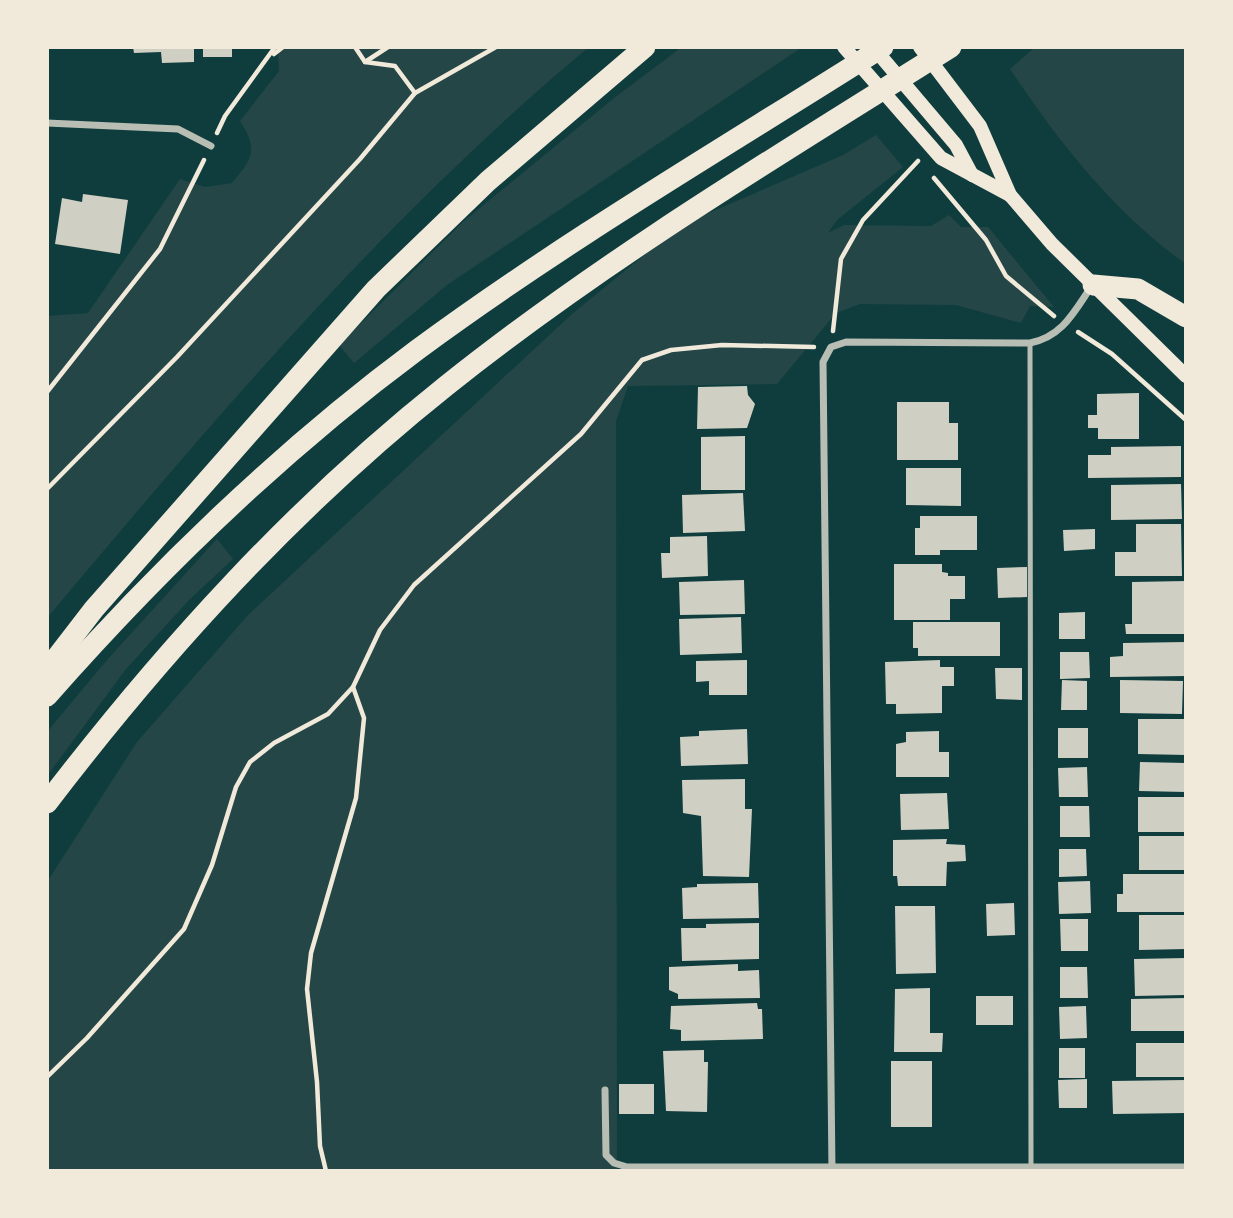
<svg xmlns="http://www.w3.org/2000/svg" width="1233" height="1218" font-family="'Open Sans',sans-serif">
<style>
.green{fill:#244646}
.building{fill:#cfcfc3}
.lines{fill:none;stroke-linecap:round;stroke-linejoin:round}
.path{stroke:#f1e9da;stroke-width:4.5}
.service{stroke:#b8beb3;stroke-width:5}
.minor{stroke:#b8beb3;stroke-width:7}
.secondary{stroke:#f1e9da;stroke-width:14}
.motorway{stroke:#f1e9da;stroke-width:21}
</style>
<rect width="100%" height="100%" fill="#0f3d3e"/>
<g class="green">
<path d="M278,47H589C387,215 216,417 47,618V316L88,313L180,179L205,187L232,183C252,159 259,150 240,121L279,71Z"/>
<path d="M682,47H796L798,50L447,285L354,363L339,345L464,221L614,98Z"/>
<path d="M1035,47H1186V264C1114,213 1059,142 1010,69Z"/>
<path d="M876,135L903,167L837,220L828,233L844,225L931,226L949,215L961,227H988L1054,307L1030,306L1021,323L956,305L860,304L836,313L777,384L628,386L616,421L617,1171H47V882L137,742L248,615L572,314L681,225L843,155Z"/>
<path d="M217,539L233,559L190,599L126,669L47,776V732L107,660Z"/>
</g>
<g class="building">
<path d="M133,47H194V62L162,63L161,52L134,53Z"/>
<rect x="203" y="47" width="29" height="10"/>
<path d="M83,194L128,200L120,254L55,244L62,198L82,202Z"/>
<path d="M747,386L748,395L755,404L747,428L697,429L698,387Z"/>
<path d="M1139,393V439H1098V428H1088V415H1097V394Z"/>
<path d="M897,402H949V423H958V460H897Z"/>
<path d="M745,436V490H701V437Z"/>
<path d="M1181,446V477L1088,478V455H1111V447Z"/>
<path d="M906,468H961V506L906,505Z"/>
<path d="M1181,484L1182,519L1111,520V485Z"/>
<path d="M743,493L745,531L683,533L682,495Z"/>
<path d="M920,516H977V550H940V555H915V528H920Z"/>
<path d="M1136,524H1181L1182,576H1115V552H1136Z"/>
<path d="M1095,529V549L1064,551L1063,530Z"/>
<path d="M707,536L708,576L662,578L661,553H670V537Z"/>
<path d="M894,564H942V572L948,573V576H965V599H950V620H894Z"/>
<path d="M1027,567V597L998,598L997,568Z"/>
<path d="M744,580L745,614L680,615L679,582Z"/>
<path d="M1186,581V634H1126L1125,624H1132V582Z"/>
<path d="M1085,612V639H1059V613Z"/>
<path d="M741,617L742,653L680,655L679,619Z"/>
<path d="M913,622H1000V656H918V648H913Z"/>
<path d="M1186,642V676L1110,677V657L1123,656V643Z"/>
<path d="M1060,652H1089L1090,678L1060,679Z"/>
<path d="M747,660V695H709V681L696,682V661Z"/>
<path d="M940,660V667H954V686H942V713L896,714V704H886L885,662Z"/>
<path d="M995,668H1022V700L996,699Z"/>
<path d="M1062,680L1087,681V710H1061Z"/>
<path d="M1120,680L1183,681L1182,714L1120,713Z"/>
<path d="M1138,719H1186V755L1138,754Z"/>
<rect x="1058" y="728" width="30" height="30"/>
<path d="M747,729L748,764L681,766L680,737L699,736V731Z"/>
<path d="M939,731V752H949V777H896V744L906,742V732Z"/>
<path d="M1140,762L1186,763V792L1139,791Z"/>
<path d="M1087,767L1088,797H1059L1058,768Z"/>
<path d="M745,779V809H752L749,877L703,876L701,816L683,813L682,780Z"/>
<path d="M947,793L949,829L901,830L900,794Z"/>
<rect x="1138" y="797" width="48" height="35"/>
<path d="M1060,806H1089L1090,837H1060Z"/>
<rect x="1139" y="836" width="47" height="34"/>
<path d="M947,839L946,844L965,845L966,861L947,862L946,886H898L897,876H893V840Z"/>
<path d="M1059,849H1086L1087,876L1059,877Z"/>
<path d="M1123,874H1186V912H1117V894H1123Z"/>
<path d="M1090,881L1091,913L1059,914L1058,882Z"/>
<path d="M758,883L759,918L683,919L682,888L697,887V884Z"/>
<path d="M1014,903L1015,935L987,936L986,904Z"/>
<path d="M895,906H935L936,973L896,974Z"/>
<path d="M1139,915H1186V949L1139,950Z"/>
<path d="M1060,919H1088V951H1061Z"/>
<path d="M759,923V959L682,961L681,928H706V924Z"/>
<path d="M1186,958V995L1135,996L1134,959Z"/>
<path d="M738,964V971L759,970L760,998L678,999V994L669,990V967Z"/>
<path d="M1060,967H1087L1088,998H1060Z"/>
<path d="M930,988V1033H943L942,1052H894L895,989Z"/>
<rect x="976" y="996" width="37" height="29"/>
<path d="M1186,998V1031H1131V999Z"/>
<path d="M757,1003L758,1009H762L763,1039L681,1041V1030L670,1029L671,1006Z"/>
<path d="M1086,1006L1087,1038L1060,1039L1059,1007Z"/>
<rect x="1136" y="1043" width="50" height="34"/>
<rect x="1059" y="1048" width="26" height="30"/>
<path d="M704,1050V1062H708L707,1112L666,1111L663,1051Z"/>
<rect x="891" y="1061" width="41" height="66"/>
<path d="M1087,1079V1108H1059L1058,1080Z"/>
<path d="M1186,1080V1113L1113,1114L1112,1081Z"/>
<rect x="619" y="1084" width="35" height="30"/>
</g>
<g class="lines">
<g class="path">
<path d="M355,47L365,62L395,66L415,93"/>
<path d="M274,54L283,47"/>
<path d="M365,62L388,47"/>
<path d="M217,133L225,116L275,47"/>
<path d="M934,178L986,240L1006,276L1054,316"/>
<path d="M833,331L841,259L863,220L918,161"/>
<path d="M1078,332L1112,354L1186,420"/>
<path d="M47,392L160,249L204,160"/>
<path d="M47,489L177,357L360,159L415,93L496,47"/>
<path d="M47,1077L87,1038L184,929L212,865L236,787L250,762L274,743L328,714L353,687L380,630L414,585L581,434L642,360L671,350L722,345L814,347"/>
<path d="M326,1171L320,1146L317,1082L307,989L311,953L356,798L364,718L353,687"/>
</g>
<path class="service" d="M1030,343L1031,1171"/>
<g class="minor">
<path d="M47,123L178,129L211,146"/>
<path d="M605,1090L606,1155L614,1163L627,1167H1186"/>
<path d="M832,1171L823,362L831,347L846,342L1030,343C1062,337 1074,312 1091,287"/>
</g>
<g class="secondary">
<path d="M844,47L941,158L1010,195"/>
<path d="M873,47L956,145L972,175"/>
<path d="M920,47L980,126L1010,195L1052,244L1186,376"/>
</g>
<g class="motorway">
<path d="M1093,285L1138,289L1186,317"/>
<path d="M47,670L94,609L376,289L488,181L645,47"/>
<path d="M47,696C159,569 281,451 417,350C566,240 727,146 883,47"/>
<path d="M47,803C165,649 294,507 446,386C605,259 779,155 951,47"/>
</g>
</g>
<rect width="1233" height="1218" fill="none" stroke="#f1e9da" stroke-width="98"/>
</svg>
